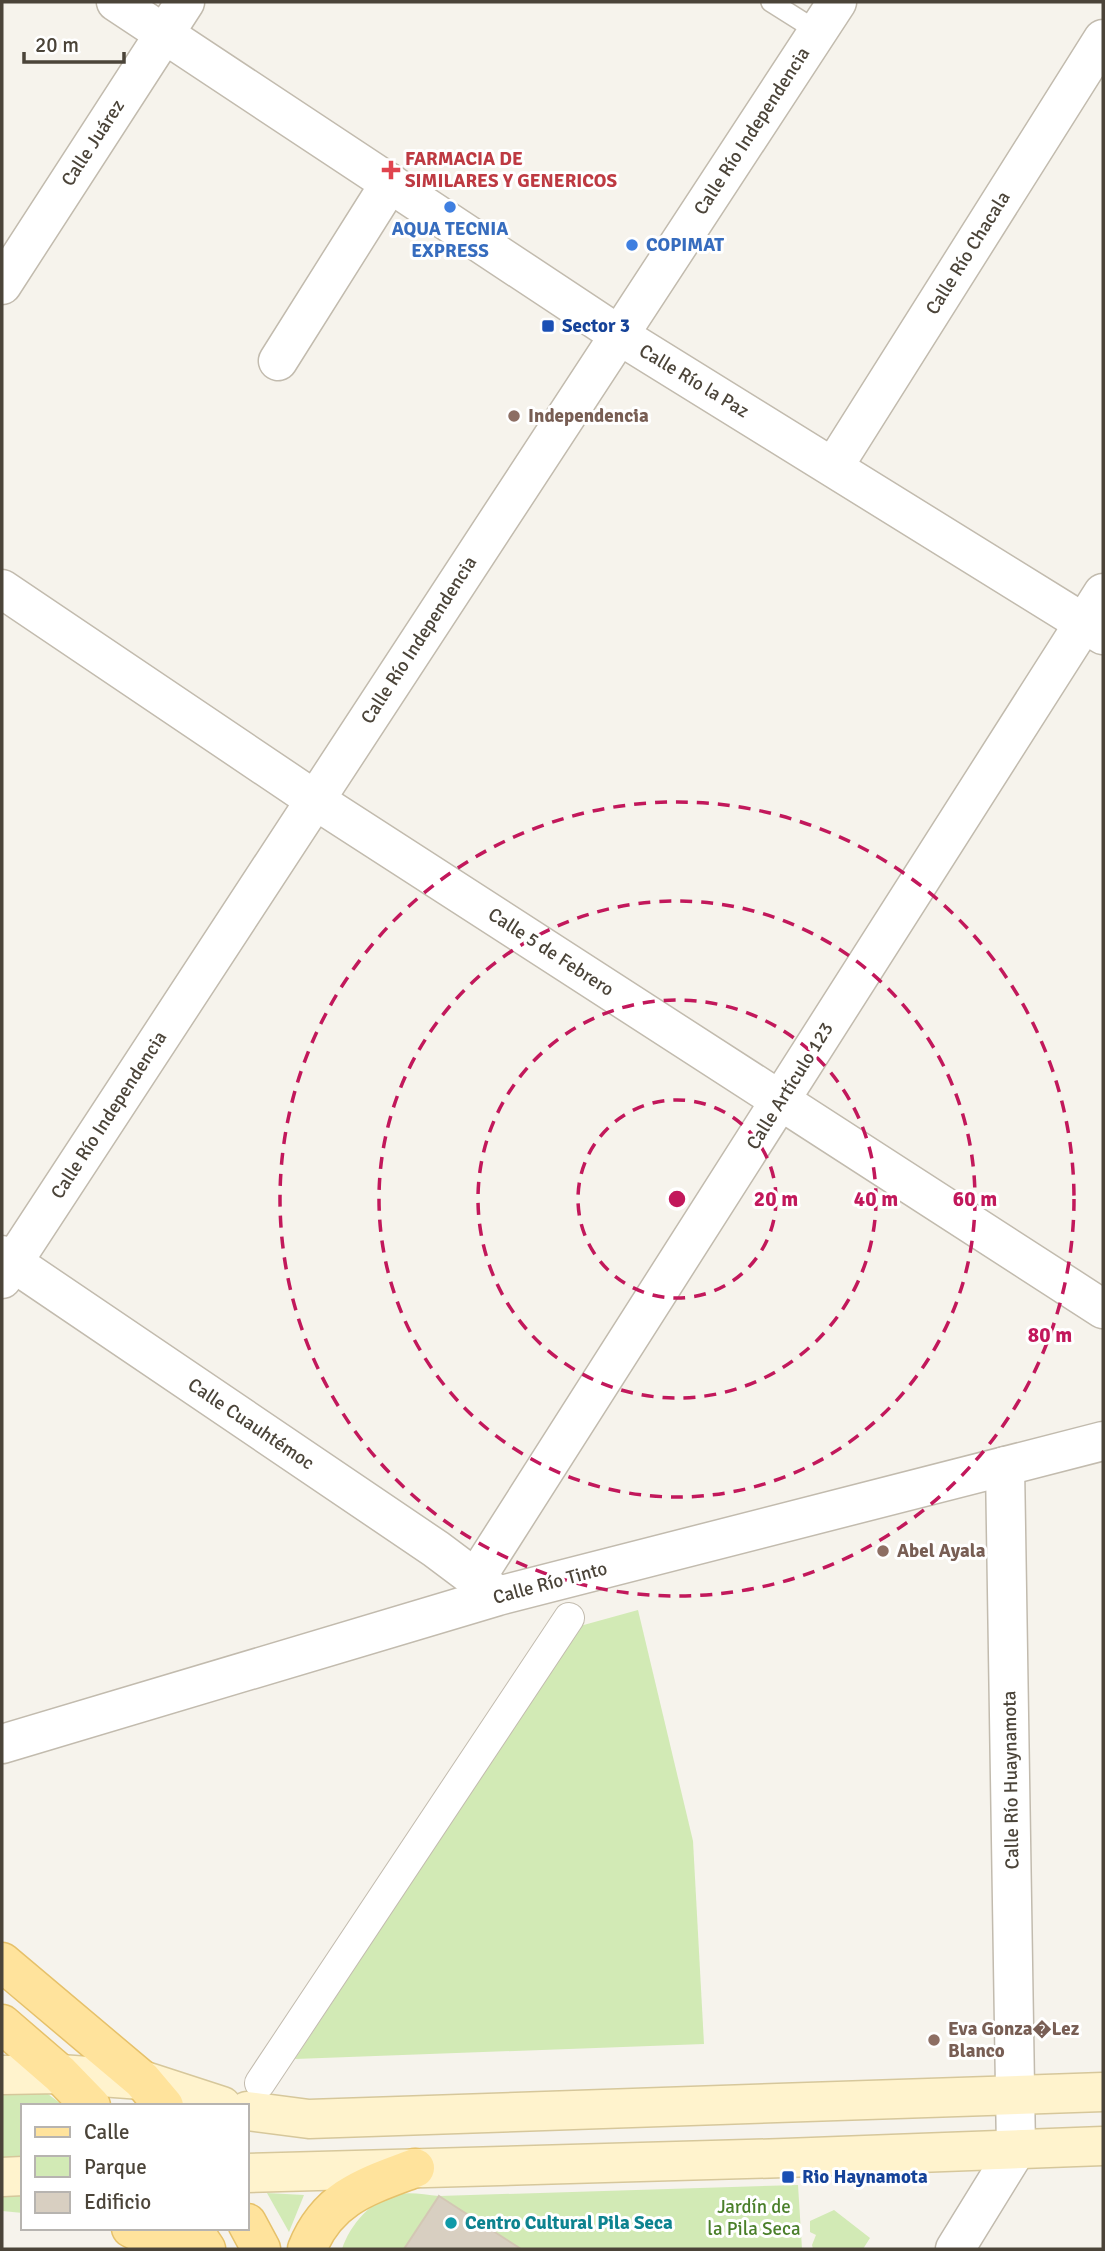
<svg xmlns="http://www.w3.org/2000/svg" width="1105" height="2251" font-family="Signika,sans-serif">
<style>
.green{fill:#d2eab5}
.building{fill:#d8cfc1;stroke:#d3c7b4;stroke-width:2}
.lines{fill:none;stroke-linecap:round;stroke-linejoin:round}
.service-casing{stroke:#c2bbae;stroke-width:22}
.pedestrian-casing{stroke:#c2bbae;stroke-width:32}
.minor-casing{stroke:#c2bbae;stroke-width:41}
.secondary-casing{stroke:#d6c79b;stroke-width:41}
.primary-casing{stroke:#e6c16a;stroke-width:41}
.service{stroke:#fff;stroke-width:19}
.pedestrian{stroke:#fff;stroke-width:30}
.minor{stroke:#fff;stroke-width:38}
.secondary{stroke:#fff3cd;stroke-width:38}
.primary{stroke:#ffe39c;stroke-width:38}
.ring{fill:none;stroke:#c2185b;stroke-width:3.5;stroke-dasharray:12 9}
.health-dot{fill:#e0444e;stroke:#fff;stroke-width:2.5}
.shop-dot{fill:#3f7fe0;stroke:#fff;stroke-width:2.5}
.transit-dot{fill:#1a4fb4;stroke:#fff;stroke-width:2.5}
.education-dot{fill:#8d6e63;stroke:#fff;stroke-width:2.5}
.culture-dot{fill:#0f9aa8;stroke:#fff;stroke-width:2.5}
.labels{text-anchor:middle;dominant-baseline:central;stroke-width:6;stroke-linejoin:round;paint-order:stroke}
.street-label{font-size:19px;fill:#4b4439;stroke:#fff}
.health-label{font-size:19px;font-weight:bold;fill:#be3a42;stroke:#fff;text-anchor:start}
.shop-label{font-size:19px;font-weight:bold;fill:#366cbe;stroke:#fff}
.transit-label{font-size:19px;font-weight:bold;fill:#164399;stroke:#fff;text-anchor:start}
.education-label{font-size:19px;font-weight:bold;fill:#785e54;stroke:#fff;text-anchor:start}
.park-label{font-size:19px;fill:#4a7f2a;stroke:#fff}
.culture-label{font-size:19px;font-weight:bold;fill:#0d838f;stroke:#fff;text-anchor:start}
.centre{fill:#c2185b;stroke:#fff;stroke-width:3.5}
.ring-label{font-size:21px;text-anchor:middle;font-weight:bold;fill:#c2185b;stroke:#fff;stroke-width:6;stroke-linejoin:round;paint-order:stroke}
</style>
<rect width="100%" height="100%" fill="#f6f3ec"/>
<g class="green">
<path d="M638,1610L693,1841L704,2044L295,2059L580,1626Z"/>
<path d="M2,2060L64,2106H23V2213L2,2211Z"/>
<path d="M798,2185L802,2249H521L439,2196L404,2249H342C350,2225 372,2198 400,2194C412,2192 426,2195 439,2196Z"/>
<path d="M267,2193L304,2195L289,2232Z"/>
<path d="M834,2210L870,2238L863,2249H813L812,2245L816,2235L810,2232V2221Z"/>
</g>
<path class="building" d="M439,2196L521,2249H404Z"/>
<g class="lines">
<g class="service-casing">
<path id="service" d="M771,2L817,31"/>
</g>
<g class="pedestrian-casing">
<path id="pedestrian" d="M260,2083L569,1618"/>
</g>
<g class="minor-casing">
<g id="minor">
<path d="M116,2L619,335L1103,635"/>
<path d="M2,285L185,2"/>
<path d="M278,361L390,183"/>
<path d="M834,466L1103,39"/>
<path d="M2,589L315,800L1103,1309"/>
<path d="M2,1255L436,1549L496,1594"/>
<path d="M2,1279L837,2"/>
<path d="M476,1578L1103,593"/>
<path d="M2,1744L498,1596L1103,1441"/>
<path d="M955,2249L1016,2150L1005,1466"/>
</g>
</g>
<g class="secondary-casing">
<g id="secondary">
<path d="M2,2075L60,2074L142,2080L222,2106"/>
<path d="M247,2111L309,2119L1103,2092"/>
<path d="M247,2173L785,2158L1103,2146"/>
<path d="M2,2177L23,2176"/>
</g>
</g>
<g class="primary-casing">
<g id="primary">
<path d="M2,1962L142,2080L164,2106"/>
<path d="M2,2024L60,2074L91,2106"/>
<path d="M247,2223L261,2249"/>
<path d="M131,2228L173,2249"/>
<path d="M192,2228L206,2249"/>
<path d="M307,2249C328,2197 367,2186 415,2168"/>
</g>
</g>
<use href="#service" class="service"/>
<use href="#pedestrian" class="pedestrian"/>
<use href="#minor" class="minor"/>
<use href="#secondary" class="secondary"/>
<use href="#primary" class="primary"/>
</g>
<g class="ring">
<circle cx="677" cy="1199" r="99"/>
<circle cx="677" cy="1199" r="199"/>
<circle cx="677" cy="1199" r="298"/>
<circle cx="677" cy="1199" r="397"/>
</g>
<path class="health-dot" d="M387.5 159.5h7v7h7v7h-7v7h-7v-7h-7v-7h7z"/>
<g class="shop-dot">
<circle cx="450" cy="207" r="7"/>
<circle cx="632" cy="245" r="7"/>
</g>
<g class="transit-dot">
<rect x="541" y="319" width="14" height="14" rx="3.5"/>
<rect x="781" y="2170" width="14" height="14" rx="3.5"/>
</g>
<g class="education-dot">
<circle cx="514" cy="416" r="7"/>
<circle cx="883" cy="1551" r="7"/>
<circle cx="934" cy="2040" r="7"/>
</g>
<circle class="culture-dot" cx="451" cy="2223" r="7"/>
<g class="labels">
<g class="street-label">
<text transform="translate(752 131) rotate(-57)">Calle Río Independencia</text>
<text transform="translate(93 143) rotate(-57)">Calle Juárez</text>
<text transform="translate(968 253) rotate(-58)">Calle Río Chacala</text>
<text transform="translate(694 381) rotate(31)">Calle Río la Paz</text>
<text transform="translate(419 640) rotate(-57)">Calle Río Independencia</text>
<text transform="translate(551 952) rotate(33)">Calle 5 de Febrero</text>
<text transform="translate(790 1086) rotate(-58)">Calle Artículo 123</text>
<text transform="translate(109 1115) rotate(-57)">Calle Río Independencia</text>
<text transform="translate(251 1424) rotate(34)">Calle Cuauhtémoc</text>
<text transform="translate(550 1583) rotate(-15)">Calle Río Tinto</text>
<text transform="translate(1011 1780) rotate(-91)">Calle Río Huaynamota</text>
</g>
<g class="health-label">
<text x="405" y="159">FARMACIA DE<tspan x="405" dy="22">SIMILARES Y GENERICOS</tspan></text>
</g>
<g class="shop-label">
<text x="450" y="229">AQUA TECNIA<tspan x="450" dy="22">EXPRESS</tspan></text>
<text x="646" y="245" text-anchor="start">COPIMAT</text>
</g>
<g class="transit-label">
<text x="562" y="326">Sector 3</text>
<text x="802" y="2177">Rio Haynamota</text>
</g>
<g class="education-label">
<text x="528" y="416">Independencia</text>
<text x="897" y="1551">Abel Ayala</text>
<text x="948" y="2029">Eva Gonza�Lez<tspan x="948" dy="22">Blanco</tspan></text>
</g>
<g class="park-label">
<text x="754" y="2207">Jardín de<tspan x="754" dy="22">la Pila Seca</tspan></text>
</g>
<g class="culture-label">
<text x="465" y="2223">Centro Cultural Pila Seca</text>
</g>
</g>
<circle cx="677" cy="1199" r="10" class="centre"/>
<g class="ring-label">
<text x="776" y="1206">20 m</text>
<text x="876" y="1206">40 m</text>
<text x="975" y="1206">60 m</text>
<text x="1050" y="1342">80 m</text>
</g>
<rect width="1105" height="2251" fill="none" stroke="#4b4439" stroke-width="7"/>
<rect x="21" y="2104" width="228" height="126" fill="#ffffff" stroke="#b7b4b0" stroke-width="2"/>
<rect x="35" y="2127" width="35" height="10" fill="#ffe39c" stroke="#b7b4b0" stroke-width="2"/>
<text x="84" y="2139" font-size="21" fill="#4b4439">Calle</text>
<rect x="35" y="2156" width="35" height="21" fill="#d2eab5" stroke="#b7b4b0" stroke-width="2"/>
<text x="84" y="2174" font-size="21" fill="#4b4439">Parque</text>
<rect x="35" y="2192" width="35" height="21" fill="#d8cfc1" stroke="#b7b4b0" stroke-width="2"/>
<text x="84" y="2209" font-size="21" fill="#4b4439">Edificio</text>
<path d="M24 52v10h100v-10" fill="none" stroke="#4b4439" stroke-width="3.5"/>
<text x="35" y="52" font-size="21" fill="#4b4439" stroke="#ffffff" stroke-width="5" paint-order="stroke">20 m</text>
</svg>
